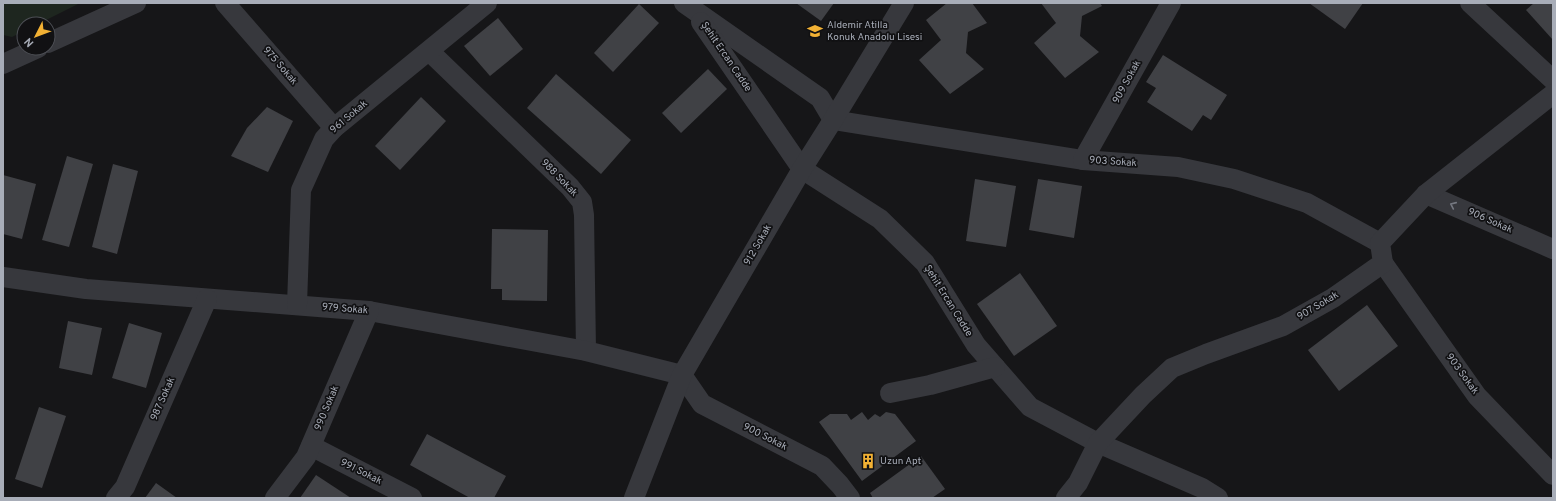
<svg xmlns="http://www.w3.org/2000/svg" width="1556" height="501" font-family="Overpass,sans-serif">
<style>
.green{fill:#1e261f}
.building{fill:#404145}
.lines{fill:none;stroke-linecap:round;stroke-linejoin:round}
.minor{stroke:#37383d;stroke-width:20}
.oneway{stroke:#757881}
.labels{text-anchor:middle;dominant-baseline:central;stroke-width:3.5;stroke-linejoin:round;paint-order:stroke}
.poi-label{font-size:10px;fill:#a8adb8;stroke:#111113;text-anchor:start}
.street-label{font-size:10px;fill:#a8adb8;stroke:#111113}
</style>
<rect width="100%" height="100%" fill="#161618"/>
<path class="green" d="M3,3H80L38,24H24V31L12,37L3,35Z"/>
<g class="building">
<path d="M796,3H834L821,21Z"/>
<path d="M947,3H972L987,23L968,32L966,53L984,69L950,94L919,60L941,40L926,20Z"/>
<path d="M1041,3H1100L1102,6L1082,16L1080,36L1099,52L1065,78L1034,43L1056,23Z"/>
<path d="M1309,3H1363L1345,29Z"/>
<path d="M1534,3H1553V40L1526,10Z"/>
<path d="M639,4L659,23L613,72L594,53Z"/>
<path d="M498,18L523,49L490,76L464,46Z"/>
<path d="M1163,55L1227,95L1211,120L1203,115L1192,131L1147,102L1156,88L1146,82Z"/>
<path d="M708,69L727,89L681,133L662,113Z"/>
<path d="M556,74L631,140L601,174L527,108Z"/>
<path d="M421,97L446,121L400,170L375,146Z"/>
<path d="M267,107L293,121L268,172L231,156L247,128Z"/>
<path d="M67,156L93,164L69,247L42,240Z"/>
<path d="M113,164L138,171L117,254L92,247Z"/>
<path d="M3,175L36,184L22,239L3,234Z"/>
<path d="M975,179L1016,186L1006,247L966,241Z"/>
<path d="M1038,179L1082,186L1074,238L1029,230Z"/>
<path d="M492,229L548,230L547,301L502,300V289H491Z"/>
<path d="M1020,273L1057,326L1014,356L977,304Z"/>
<path d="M1367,305L1398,346L1339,391L1308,350Z"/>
<path d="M68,321L102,328L92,375L59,368Z"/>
<path d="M129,323L162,333L146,388L112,378Z"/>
<path d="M39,407L66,416L42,488L15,479Z"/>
<path d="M862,412L868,420L875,414L880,417L886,412L895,414L916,441L862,481L819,422L830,414H847L851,420Z"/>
<path d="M427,434L506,476L494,498H470L410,465Z"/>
<path d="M921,456L945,489L932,498H873L870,493Z"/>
<path d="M316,475L351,498H300Z"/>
<path d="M156,483L177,498H145Z"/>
</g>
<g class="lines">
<g class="minor">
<path d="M225,3L334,128"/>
<path d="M684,3L820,98L833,120L1083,160L1178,167L1234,179L1307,203L1380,243"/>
<path d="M1470,3L1553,80"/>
<path d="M701,22L802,169L880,219L925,263L976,345L1030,407L1098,443L1202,488L1218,498"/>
<path d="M48,43L136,3"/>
<path d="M429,51L570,187L582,202L584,215L586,351"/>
<path d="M3,64L38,48"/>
<path d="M1083,160L1171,3"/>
<path d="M1426,194L1553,249"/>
<path d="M1383,263L1477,396L1553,475"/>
<path d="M3,277L86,289L369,311L586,351L682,375L702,404L822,466L840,485L850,498"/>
<path d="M297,305L301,190L324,139L334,128L487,3"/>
<path d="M890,393L930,385L995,367"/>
<path d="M311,446L412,498"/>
<path d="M116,498L125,487L207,299"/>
<path d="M275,498L306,457L369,311"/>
<path d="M634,498L682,375L802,169L833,120L904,3"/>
<path d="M1066,498L1078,483L1098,443L1143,395L1172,368L1206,354L1283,326L1333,298L1383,263L1380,243L1426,194L1553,94"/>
</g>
</g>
<defs><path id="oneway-chevron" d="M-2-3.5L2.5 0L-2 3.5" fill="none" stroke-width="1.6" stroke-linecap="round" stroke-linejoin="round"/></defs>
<use class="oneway" href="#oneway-chevron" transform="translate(1453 205) rotate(-156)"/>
<defs>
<g id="school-bare" transform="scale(1.2)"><path d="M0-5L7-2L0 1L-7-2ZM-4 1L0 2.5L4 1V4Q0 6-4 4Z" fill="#f2b134" stroke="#111113" stroke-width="2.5" paint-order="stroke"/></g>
<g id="building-bare" transform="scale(1.2)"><path d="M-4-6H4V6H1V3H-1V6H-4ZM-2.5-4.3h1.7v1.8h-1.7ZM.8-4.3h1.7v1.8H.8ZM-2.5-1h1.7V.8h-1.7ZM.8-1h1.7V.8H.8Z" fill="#f2b134" stroke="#111113" stroke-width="2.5" paint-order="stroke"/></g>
</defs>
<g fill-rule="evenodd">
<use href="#school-bare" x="815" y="31"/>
<use href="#building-bare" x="868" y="461"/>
</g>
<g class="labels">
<g class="poi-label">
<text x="827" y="25">Aldemir Atilla<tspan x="827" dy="12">Konuk Anadolu Lisesi</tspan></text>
<text x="880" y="461">Uzun Apt</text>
</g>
<g class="street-label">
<text transform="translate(726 57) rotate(56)">Şehit Ercan Cadde</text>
<text transform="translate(280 66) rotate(49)">975 Sokak</text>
<text transform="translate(1127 82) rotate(-61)">909 Sokak</text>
<text transform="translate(349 117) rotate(-40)">961 Sokak</text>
<text transform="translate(1113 162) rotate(4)">903 Sokak</text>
<text transform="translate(559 178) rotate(46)">988 Sokak</text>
<text transform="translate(1490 221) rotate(24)">906 Sokak</text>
<text transform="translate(758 245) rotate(-60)">912 Sokak</text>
<text transform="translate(948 301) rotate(58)">Şehit Ercan Cadde</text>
<text transform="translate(1318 306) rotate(-31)">907 Sokak</text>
<text transform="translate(345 309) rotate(5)">979 Sokak</text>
<text transform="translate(1462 374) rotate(54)">903 Sokak</text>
<text transform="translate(163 399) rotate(-66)">987 Sokak</text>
<text transform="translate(327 408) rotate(-67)">990 Sokak</text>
<text transform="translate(765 437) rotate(27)">900 Sokak</text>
<text transform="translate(361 472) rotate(27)">991 Sokak</text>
</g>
</g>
<rect width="1556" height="501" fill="none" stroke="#a8adb8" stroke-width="8"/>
<g transform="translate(36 36) rotate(228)"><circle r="19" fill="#111113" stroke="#4d4f55"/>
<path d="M0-3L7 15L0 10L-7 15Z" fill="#f2b134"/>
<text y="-6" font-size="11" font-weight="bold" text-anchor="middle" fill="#a8adb8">N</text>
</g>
</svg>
